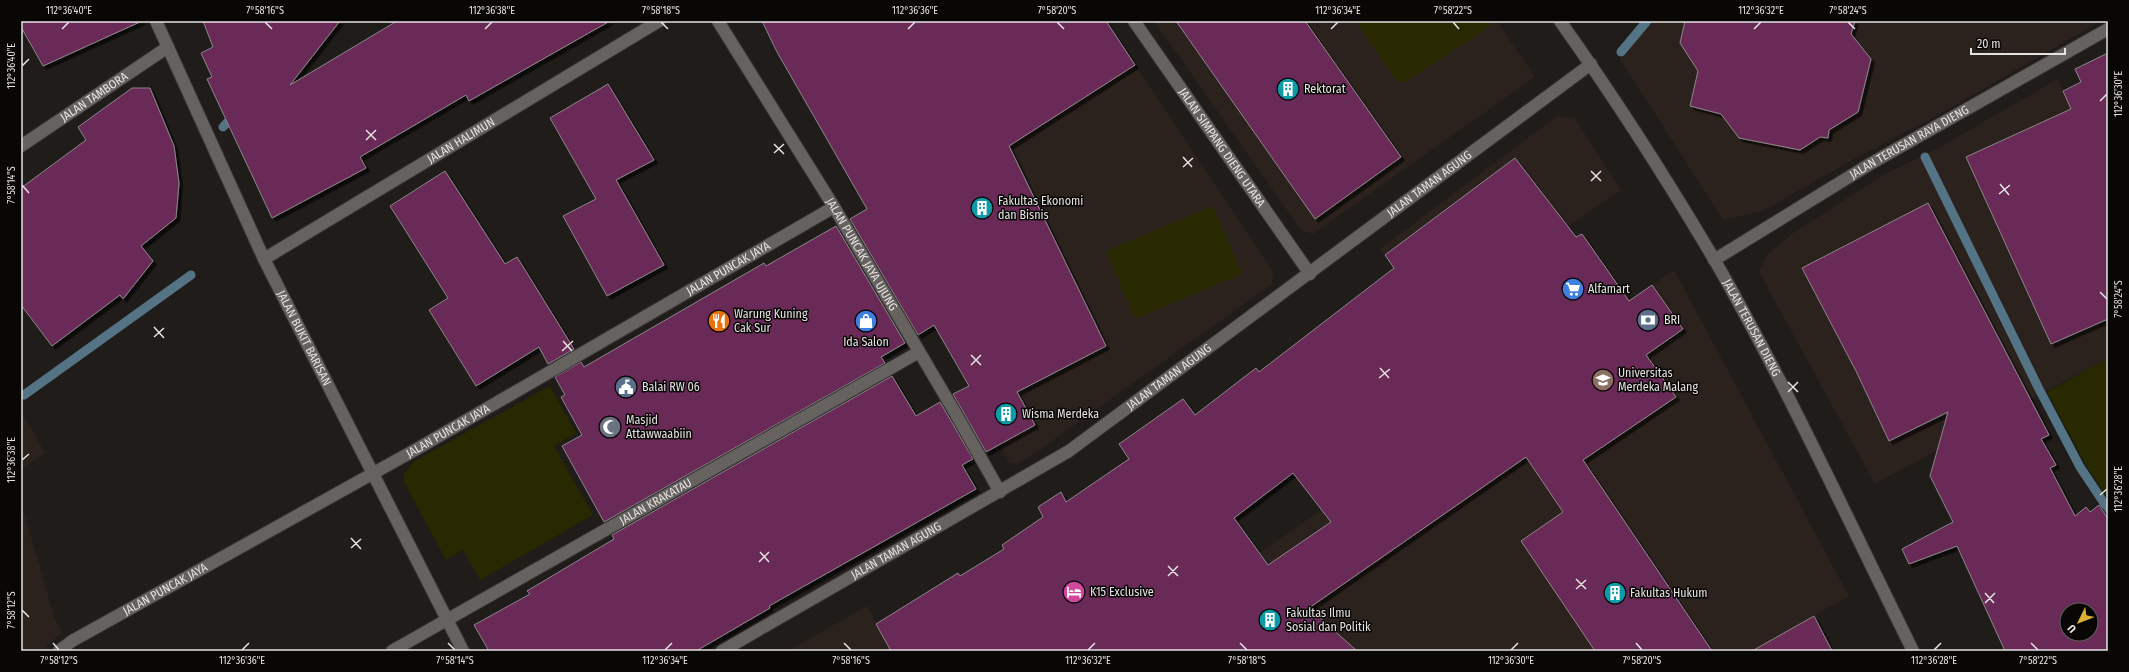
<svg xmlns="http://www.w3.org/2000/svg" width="2129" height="672" font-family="'Fira Sans Condensed',sans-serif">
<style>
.built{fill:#2b221d}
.green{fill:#282801}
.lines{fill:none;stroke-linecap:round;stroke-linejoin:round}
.stream{stroke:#547486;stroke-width:9}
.building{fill:#6b2958;stroke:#8b8689;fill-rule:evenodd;filter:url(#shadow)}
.minor-casing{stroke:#393736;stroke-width:14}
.minor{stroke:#666260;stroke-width:12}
.ticks{fill:none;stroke:#e5e3e2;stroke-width:1.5}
.labels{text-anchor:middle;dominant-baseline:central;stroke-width:3;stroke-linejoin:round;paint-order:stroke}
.poi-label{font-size:12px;fill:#e5e3e2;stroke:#080706;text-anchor:start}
.street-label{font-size:12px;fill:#e5e3e2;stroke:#080706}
.neatline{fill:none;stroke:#e5e3e2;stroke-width:1.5}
.ticks-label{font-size:10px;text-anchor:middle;fill:#e5e3e2}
</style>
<defs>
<filter id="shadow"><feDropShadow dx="3.5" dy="3.5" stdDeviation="0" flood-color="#0009"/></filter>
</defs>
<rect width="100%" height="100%" fill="#1f1c1a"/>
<g class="built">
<path d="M1106,21L1273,272L1272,284L1028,458L1019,463H1012L1009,462L963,375L893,142Z"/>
<path d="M1154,21H1497L1535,77L1313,234L1301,230Z"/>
<path d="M1652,21H2101L1938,115L1856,158L1763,211L1723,220L1620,59Z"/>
<path d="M2058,79L2108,191V358L1875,484L1759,272L1768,254L1792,234L1881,176L1938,148Z"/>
<path d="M1557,116L1575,118L1621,190L1508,268L1562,345L1674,270L1849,596L1752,651H1173L1210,587L1350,490L1433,324L1380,249Z"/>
<path d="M21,410L45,453L21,469Z"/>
<path d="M21,502L55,620L62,632L46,647V651H21Z"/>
<path d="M867,606L891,651H788Z"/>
</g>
<g class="green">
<path d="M1355,21H1487L1491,26L1404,83L1396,80Z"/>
<path d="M1213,206L1242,274L1135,319L1106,251Z"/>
<path d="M2108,358V499L2086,465L2047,392Z"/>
<path d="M550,386L576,433L554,446L593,515L480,580L463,550L446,560L404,482V474L413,462Z"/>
</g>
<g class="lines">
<g class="stream">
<path d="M1621,52L1647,21"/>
<path d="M223,127L235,114"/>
<path d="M1925,157L2038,387L2080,467L2108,509"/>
<path d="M24,395L191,275"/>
</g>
</g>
<g class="building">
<path d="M21,21H142L43,66L21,27Z"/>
<path d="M203,21H340L290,85L397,21H610L469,101L466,95L360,157L366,168L272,218L207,79L212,77L201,53L213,47Z"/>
<path d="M762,21H1106L1135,65L1009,146L1106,346L1017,392L1035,425L986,452L953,394L969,386L934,325L918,335L850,219L867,209L777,52Z"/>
<path d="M1176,21H1305L1401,157L1315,219Z"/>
<path d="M1685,21H1855L1851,34L1871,59L1858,112L1829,130L1828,138L1820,137L1800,150L1739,138L1721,114L1690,106L1698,71L1680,43Z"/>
<path d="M2108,53V319L2051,344L1966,157L2071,109L2063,91L2081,82L2075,69Z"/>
<path d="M608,84L654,160L616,180L664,265L607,296L563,216L596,199L550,118Z"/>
<path d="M132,88H150L174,146L179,183L176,218L141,246L153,261L123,299L120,295L52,346L21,305V188L86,140L78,127Z"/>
<path d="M1515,158L1576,237L1582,234L1629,301L1652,285L1683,329L1646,355L1676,397L1583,460L1712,651H1595L1521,541L1563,512L1526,457L1309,608L1357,651H891L876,624L958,573L960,576L1004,549L1002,545L1043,517L1038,507L1061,492L1066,502L1129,459L1119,444L1183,399L1195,415L1256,368L1259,372L1394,268L1385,255ZM1293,473L1331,522L1268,565L1234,518Z"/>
<path d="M445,171L505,264L517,257L574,349L548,364L539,347L476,386L429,310L448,298L390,206Z"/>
<path d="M1928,203L2049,435L2041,439L2056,465L2050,468L2075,516L2086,507L2090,512L2099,505L2108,519V651H2005L1957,546L1909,564L1902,549L1953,522L1930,476L1948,412L1889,441L1856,371L1802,268ZM2067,610H2091V634H2067Z"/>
<path d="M836,226L905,343L881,357L885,363L604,522L562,446L582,435L561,397L565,395L555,377L581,362L584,367L764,263L766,266Z"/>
<path d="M892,376L916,416L940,402L973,459L962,465L976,489L769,606L770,608L696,651H489L474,625L530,594L527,591L614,539L612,535Z"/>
<path d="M1814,616L1832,651H1752Z"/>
</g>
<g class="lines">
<g class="minor-casing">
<g id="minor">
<path id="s1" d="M156,21L264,259L463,651"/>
<path id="s2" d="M718,21L834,207L953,409L1000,492"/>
<path id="s3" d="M1134,21L1310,274"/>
<path id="s4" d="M1560,21C1615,98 1666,178 1714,259C1787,386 1848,520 1913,651"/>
<path id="s5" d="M21,146L168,47"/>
<path id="s6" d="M264,259L659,21"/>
<path id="s7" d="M1714,260L1870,164L2108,29"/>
<path id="s8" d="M59,651L72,641L415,450L834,207"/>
<path id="s9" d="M392,651L919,352"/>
<path id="s10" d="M722,651L1069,451L1591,64"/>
</g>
</g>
<use href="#minor" class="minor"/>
</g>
<path class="ticks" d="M265,22L272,29M661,22L668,29M1057,22L1064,29M1453,22L1459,29M1848,22L1855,29M62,29L69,22M485,29L492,22M908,29L915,22M1331,29L1338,22M1754,29L1761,22M22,66L29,59M2100,101L2107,94M366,130L376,140M366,140L376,130M774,144L784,154M774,153L784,144M1183,157L1192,167M1183,167L1193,158M1591,171L1601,181M1591,181L1601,171M2000,184L2009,195M22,185L29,193M1999,194L2010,185M2100,292L2107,299M154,327L164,338M154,337L164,328M563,341L572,351M562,351L573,341M971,355L981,365M971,365L981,355M1380,368L1389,378M1379,378L1390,369M1788,382L1798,392M1788,392L1798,382M22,460L29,454M2100,495L2107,489M351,538L361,549M351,548L361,539M760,552L769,562M759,562L769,552M1168,566L1178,576M1168,576L1178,566M1576,579L1586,589M1576,589L1586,580M1985,593L1994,603M1985,603L1995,593M22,610L29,617M53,643L59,650M448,643L455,650M844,643L851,650M1240,643L1247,650M1636,643L1642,650M2031,643L2038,650M242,650L249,643M665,650L672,643M1088,650L1095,643M1511,650L1518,643M1934,650L1941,643"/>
<defs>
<g id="building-disc" transform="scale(1.15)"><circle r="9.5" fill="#0f9aa8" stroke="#080706"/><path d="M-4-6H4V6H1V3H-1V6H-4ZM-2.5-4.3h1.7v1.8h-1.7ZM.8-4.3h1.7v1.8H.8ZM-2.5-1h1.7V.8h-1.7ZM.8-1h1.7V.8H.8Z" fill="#fff"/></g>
<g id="supermarket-disc" transform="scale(1.15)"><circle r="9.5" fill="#3f7fe0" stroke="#080706"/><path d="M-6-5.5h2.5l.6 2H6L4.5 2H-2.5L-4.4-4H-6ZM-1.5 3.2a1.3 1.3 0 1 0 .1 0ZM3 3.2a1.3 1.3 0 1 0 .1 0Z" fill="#fff"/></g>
<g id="bank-disc" transform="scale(1.15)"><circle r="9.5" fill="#5c6f8a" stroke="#080706"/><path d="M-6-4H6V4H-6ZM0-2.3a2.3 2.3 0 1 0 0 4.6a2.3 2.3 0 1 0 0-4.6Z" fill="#fff"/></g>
<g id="restaurant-disc" transform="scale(1.15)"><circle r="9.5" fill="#e8710a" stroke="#080706"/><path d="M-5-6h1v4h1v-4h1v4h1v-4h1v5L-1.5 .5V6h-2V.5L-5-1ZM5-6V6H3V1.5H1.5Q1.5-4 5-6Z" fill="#fff"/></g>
<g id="shop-disc" transform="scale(1.15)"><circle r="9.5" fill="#3f7fe0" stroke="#080706"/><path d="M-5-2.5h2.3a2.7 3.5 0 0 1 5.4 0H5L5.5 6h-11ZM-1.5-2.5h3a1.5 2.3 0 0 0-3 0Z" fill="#fff"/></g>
<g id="university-disc" transform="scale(1.15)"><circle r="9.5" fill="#8d6e63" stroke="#080706"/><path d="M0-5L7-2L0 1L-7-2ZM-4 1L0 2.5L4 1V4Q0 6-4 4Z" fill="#fff"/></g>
<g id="civic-disc" transform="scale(1.15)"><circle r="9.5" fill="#5c6f8a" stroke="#080706"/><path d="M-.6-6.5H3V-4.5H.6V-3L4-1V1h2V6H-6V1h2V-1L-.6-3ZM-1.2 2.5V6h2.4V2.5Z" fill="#fff"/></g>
<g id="mosque-disc" transform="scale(1.15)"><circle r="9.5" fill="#6b7280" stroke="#080706"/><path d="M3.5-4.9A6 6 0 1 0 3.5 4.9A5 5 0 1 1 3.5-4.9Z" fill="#fff"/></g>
<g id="hotel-disc" transform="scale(1.15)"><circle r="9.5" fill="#d1479c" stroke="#080706"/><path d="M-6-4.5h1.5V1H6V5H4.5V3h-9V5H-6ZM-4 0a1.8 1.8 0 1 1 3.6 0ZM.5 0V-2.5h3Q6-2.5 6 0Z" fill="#fff"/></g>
</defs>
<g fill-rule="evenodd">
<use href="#building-disc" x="1288" y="89"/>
<use href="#building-disc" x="982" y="208"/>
<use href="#supermarket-disc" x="1573" y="289"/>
<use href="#bank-disc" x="1648" y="320"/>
<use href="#restaurant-disc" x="719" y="321"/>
<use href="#shop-disc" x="866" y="321"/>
<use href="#university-disc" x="1603" y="380"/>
<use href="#civic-disc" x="626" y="387"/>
<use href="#building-disc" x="1006" y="414"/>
<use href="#mosque-disc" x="610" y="427"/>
<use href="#hotel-disc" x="1074" y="592"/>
<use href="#building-disc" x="1615" y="593"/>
<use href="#building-disc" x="1270" y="620"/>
</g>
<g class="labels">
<g class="poi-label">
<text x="1304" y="89">Rektorat</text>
<text x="998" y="201">Fakultas Ekonomi<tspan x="998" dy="14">dan Bisnis</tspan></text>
<text x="1588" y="289">Alfamart</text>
<text x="734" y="314">Warung Kuning<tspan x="734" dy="14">Cak Sur</tspan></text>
<text x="1664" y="320">BRI</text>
<text x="866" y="342" text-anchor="middle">Ida Salon</text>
<text x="1618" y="373">Universitas<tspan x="1618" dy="14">Merdeka Malang</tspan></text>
<text x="642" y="387">Balai RW 06</text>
<text x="1022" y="414">Wisma Merdeka</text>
<text x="626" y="420">Masjid<tspan x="626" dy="14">Attawwaabiin</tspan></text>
<text x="1090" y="592">K15 Exclusive</text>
<text x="1630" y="593">Fakultas Hukum</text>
<text x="1286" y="613">Fakultas Ilmu<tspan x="1286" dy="14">Sosial dan Politik</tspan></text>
</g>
<g class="street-label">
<text stroke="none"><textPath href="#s5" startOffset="88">JALAN TAMBORA</textPath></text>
<text stroke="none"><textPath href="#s6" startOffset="230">JALAN HALIMUN</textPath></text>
<text stroke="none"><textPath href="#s7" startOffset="228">JALAN TERUSAN RAYA DIENG</textPath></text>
<text stroke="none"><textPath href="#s3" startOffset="154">JALAN SIMPANG DIENG UTARA</textPath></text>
<text stroke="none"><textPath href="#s10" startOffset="849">JALAN TAMAN AGUNG</textPath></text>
<text stroke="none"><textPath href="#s2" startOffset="274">JALAN PUNCAK JAYA UJUNG</textPath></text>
<text stroke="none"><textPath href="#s8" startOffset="771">JALAN PUNCAK JAYA</textPath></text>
<text stroke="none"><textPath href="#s4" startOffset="362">JALAN TERUSAN DIENG</textPath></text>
<text stroke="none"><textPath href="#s1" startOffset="350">JALAN BUKIT BARISAN</textPath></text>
<text stroke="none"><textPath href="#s10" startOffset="525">JALAN TAMAN AGUNG</textPath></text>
<text stroke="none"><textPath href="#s8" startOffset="447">JALAN PUNCAK JAYA</textPath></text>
<text stroke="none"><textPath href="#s9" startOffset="303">JALAN KRAKATAU</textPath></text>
<text stroke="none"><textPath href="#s10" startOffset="201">JALAN TAMAN AGUNG</textPath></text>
<text stroke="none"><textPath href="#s8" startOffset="123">JALAN PUNCAK JAYA</textPath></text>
</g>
</g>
<rect width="2129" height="672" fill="none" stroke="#080706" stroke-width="44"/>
<g transform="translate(2079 622) rotate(227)"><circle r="19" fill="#080706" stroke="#605f5e"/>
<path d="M0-3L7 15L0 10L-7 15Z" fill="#ddb133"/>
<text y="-6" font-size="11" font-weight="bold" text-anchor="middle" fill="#e5e3e2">U</text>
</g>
<path d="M1971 48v6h94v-6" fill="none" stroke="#e5e3e2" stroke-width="2"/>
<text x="1977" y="48" font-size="12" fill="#e5e3e2" stroke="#080706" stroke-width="3" paint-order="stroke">20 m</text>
<rect x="22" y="22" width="2085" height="628" class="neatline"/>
<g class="ticks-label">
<text x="69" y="14">112°36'40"E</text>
<text x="265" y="14">7°58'16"S</text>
<text x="492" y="14">112°36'38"E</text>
<text x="661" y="14">7°58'18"S</text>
<text x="915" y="14">112°36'36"E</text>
<text x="1057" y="14">7°58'20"S</text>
<text x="1338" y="14">112°36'34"E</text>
<text x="1453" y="14">7°58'22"S</text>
<text x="1761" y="14">112°36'32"E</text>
<text x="1848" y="14">7°58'24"S</text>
<text transform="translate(11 66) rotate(-90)" y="4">112°36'40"E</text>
<text transform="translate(2118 94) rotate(-90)" y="4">112°36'30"E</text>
<text transform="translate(11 185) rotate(-90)" y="4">7°58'14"S</text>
<text transform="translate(2118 299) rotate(-90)" y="4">7°58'24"S</text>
<text transform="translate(11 460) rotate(-90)" y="4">112°36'38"E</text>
<text transform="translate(2118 489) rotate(-90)" y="4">112°36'28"E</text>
<text transform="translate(11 610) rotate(-90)" y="4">7°58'12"S</text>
<text x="59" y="664">7°58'12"S</text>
<text x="242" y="664">112°36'36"E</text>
<text x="455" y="664">7°58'14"S</text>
<text x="665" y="664">112°36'34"E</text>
<text x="851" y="664">7°58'16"S</text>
<text x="1088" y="664">112°36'32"E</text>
<text x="1247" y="664">7°58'18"S</text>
<text x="1511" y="664">112°36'30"E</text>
<text x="1642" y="664">7°58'20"S</text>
<text x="1934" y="664">112°36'28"E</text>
<text x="2038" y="664">7°58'22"S</text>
</g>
</svg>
